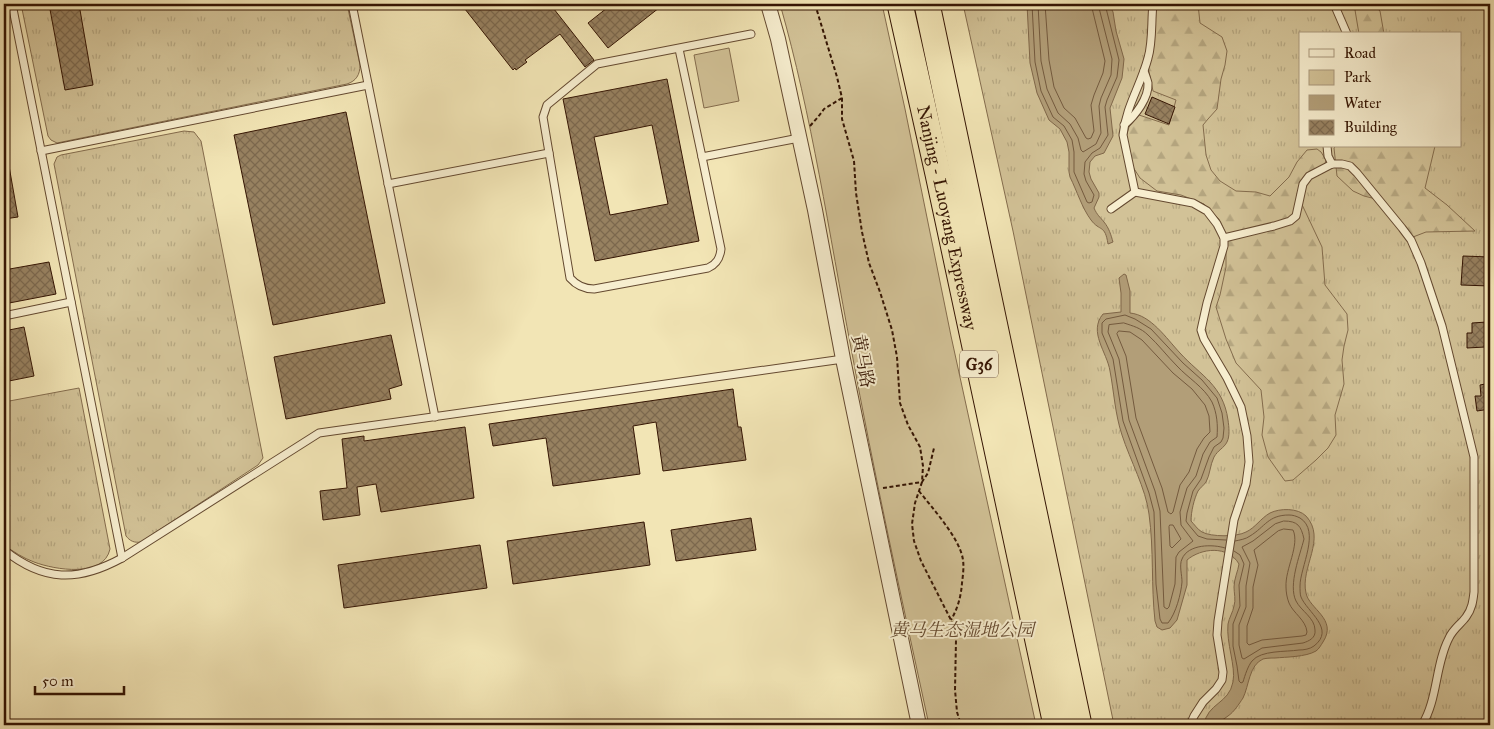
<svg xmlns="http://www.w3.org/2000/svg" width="1494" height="729" font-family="'IM FELL Great Primer','Noto Serif SC',serif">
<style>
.grass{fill:url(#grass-tufts);stroke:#846c4d;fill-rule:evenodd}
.forest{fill:url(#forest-firs);stroke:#846c4d}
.park{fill:#d2c297;stroke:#846c4d}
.water{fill:#b29e78;stroke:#806749}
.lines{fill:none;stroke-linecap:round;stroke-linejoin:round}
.shore{stroke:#745a3e;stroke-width:1}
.building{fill:url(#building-cross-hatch);stroke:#351503;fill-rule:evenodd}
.lane-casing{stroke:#644930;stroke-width:9}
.street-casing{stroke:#644930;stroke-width:16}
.highway-casing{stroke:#351503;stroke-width:27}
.path{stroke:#351503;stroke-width:2;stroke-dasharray:4 2.5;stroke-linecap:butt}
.lane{stroke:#f7eecf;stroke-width:7}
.street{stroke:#f7eecf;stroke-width:14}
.highway{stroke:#f2e5b5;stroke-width:25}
.labels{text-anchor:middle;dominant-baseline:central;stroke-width:4;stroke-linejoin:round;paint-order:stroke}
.shield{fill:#f7eecf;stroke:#6f5640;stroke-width:1}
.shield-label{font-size:16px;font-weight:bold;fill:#351503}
.street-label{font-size:18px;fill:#351503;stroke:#f7eecf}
.park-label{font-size:18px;font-style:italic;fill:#64492f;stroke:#f7eecf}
</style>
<defs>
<pattern id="grass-tufts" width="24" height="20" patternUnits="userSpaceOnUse" patternTransform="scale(1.25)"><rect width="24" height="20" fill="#d2c297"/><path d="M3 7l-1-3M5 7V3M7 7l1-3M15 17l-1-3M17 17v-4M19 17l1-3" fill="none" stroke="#b5a680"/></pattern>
<pattern id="forest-firs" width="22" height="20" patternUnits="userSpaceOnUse" patternTransform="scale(1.25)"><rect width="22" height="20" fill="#d2c297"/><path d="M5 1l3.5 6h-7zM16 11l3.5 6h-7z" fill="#b5a680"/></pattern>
<pattern id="building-cross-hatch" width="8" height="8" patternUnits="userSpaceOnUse" patternTransform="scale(1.25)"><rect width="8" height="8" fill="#978160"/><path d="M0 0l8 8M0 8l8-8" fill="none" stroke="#7c684d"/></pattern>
</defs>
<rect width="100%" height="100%" fill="#f2e5b5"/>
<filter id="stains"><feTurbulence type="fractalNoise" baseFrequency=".004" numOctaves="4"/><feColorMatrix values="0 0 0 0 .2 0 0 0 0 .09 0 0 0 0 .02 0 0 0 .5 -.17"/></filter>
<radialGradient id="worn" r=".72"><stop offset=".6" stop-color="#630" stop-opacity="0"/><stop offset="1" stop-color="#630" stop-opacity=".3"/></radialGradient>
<g class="grass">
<path d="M21,4H347L360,65C360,75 356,81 347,84L57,143L51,140L48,136Z"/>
<path d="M963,4H1490V725H1114L1013,231ZM1300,34H1460V146H1300Z"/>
<path d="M184,131L194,132L201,141L263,458L258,465L141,542C134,543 130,541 126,536L54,164L57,157L61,155Z"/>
<path d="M79,388L110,549C104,578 55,570 34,562C23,558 14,552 4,545V402Z"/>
</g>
<g class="forest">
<path d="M1156,4H1198L1200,23L1222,37L1227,51L1225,65L1221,79L1217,109L1208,119L1203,125L1206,155L1211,170L1220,181L1236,191L1256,192L1270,196L1289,177L1297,162L1307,150L1317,149L1321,152L1326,160L1325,164C1311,171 1301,178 1297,194L1322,247L1325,285L1347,314L1348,330L1344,346L1342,360L1344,384L1335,415L1336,435L1328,448L1316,460L1293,480L1285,481L1268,457L1262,435L1264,417L1261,390L1236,363L1226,339L1216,307L1220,295L1226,267V234L1219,219L1204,204L1181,195L1157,191L1140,178L1131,164L1126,137L1129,127L1139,115L1169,125L1176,100L1153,91L1148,67Z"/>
<path d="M1354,4H1372L1380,11L1384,34H1359Z"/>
<path d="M1336,146H1435L1425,188L1447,205L1475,231L1426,232L1413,237L1384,201L1364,196L1353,191L1337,176L1334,148Z"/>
</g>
<g class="park">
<path d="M780,4H882L905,109L951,336L1036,725H929C902,600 874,474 851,348C829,233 812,116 780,4Z"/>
<path d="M729,48L739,101L704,108L694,55Z"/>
</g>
<g class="water">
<path d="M1027,4H1109L1113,12L1116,31L1124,59L1123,69L1122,78L1110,108L1113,136L1104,153L1095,156L1090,162L1089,172L1091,179L1099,193V197L1094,208C1097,215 1100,217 1104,222C1109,228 1111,235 1113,242L1108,244C1105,224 1100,232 1091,220C1082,208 1077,191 1070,177L1069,172V152L1067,142L1060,129L1049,120L1037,93L1030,63Z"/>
<path d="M1124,274L1126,275L1130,291V313C1151,315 1166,338 1180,353C1201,376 1223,385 1228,420C1229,427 1230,436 1227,442C1224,448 1218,450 1214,457C1210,465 1210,475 1206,482C1204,485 1200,488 1198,491C1194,499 1191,512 1191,521C1194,524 1198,530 1202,532C1211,537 1237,537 1246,532C1255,528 1261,518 1270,513C1280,508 1298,508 1306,516C1327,539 1300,567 1306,593C1309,609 1338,619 1323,642C1321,645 1319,649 1316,651C1306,657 1286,657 1275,658C1271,658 1267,658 1263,659C1249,665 1249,686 1243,698C1239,704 1234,712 1228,716C1224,719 1220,721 1217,725H1204C1207,703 1229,704 1233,682C1236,666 1226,643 1228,624C1229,618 1233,612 1234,606C1236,600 1234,593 1234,587C1234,579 1238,571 1239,564C1228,545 1201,548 1187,560V585L1177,620L1170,628L1162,630L1157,627L1155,621C1151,586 1154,550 1149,514C1146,489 1130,460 1122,435C1115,414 1114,392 1110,371C1107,352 1088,332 1103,314L1121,312V293L1119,278Z"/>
</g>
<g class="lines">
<g class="shore">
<path d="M1032,4L1035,62L1041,91L1053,117L1064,126L1072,140L1074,152V172L1087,202L1089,203L1092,202L1094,195L1086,181L1084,174L1085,162L1092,153L1100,148L1108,135L1105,107L1107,100L1117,77L1119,60L1105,4"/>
<path d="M1038,4L1041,61L1047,89L1058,113L1070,124L1078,138L1081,150L1083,152L1096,144L1101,133L1099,106L1101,98L1111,75L1112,59L1098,4"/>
<path d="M1045,4L1049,60L1054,87L1064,108L1075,118L1086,138L1088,139L1091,138L1094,131L1091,105L1094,95L1103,73L1105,61L1091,4"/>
<path d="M1124,323C1133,326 1141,328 1148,335C1158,344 1167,356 1177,366C1188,378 1204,387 1212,402C1217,413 1218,425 1217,437L1210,442L1203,454L1196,476L1187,488L1180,512L1181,525L1193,541L1179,552L1176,557L1175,584L1169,607L1167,609L1164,607L1160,511L1155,491L1129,420L1119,359L1108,332L1109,325Z"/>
<path d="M1119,331L1130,332L1142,340L1173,373L1192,389L1205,405L1209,416L1210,432L1204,438L1197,449L1189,472L1180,485L1173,512L1171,514L1168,512L1162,488L1136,418L1126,356L1117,334Z"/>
<path d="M1284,521C1298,521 1301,526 1304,539C1300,555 1288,585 1296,601C1301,611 1315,618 1315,630C1316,638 1309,641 1303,643L1262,648L1244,659L1242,658L1239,645V625L1246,607V586L1250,563L1242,547L1253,541L1275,524Z"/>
<path d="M1170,525H1173L1181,539L1172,548L1170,546L1169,527Z"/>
<path d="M1284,529L1293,530C1300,545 1285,569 1286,587C1286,592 1287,598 1289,603C1293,613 1306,620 1307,632L1306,635L1302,636L1262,640L1249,645L1247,643V626L1253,608V587L1258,565L1254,550L1278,531Z"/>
<path d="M1225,548C1213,544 1188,544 1182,559C1179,565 1182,575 1182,582C1181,594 1176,613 1168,623H1162L1160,619L1156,584L1154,512L1149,493L1123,421L1113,359L1102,333V323L1106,319L1125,315L1135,319L1151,329L1183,363L1202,380L1217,398L1222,413L1224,428L1223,438L1221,442L1214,447L1209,457L1201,479L1193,491L1187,513L1186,521L1188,524L1198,536L1207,539L1226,540"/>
<path d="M1234,551L1240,555L1244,564L1239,585L1240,606L1233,624V646L1237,666L1239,681L1241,683L1243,682C1245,675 1248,666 1252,661C1261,650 1286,652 1299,650C1304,650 1310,649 1314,646C1336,629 1307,612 1301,597C1300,595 1300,589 1300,586C1300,567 1321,531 1300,518C1296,516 1293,515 1289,515C1268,515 1265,527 1250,536C1246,539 1240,540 1235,541"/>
</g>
</g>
<g class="building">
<path d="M49,4H86L80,10L93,85L65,90Z"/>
<path d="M461,4H550L594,60L585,67L560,34L525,60L527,62L516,70L515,68L513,70Z"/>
<path d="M612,4H664L608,48L588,23Z"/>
<path d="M667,79L699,241L595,261L563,99ZM652,125L668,204L610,215L594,137Z"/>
<path d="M1152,97L1175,107L1169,124L1145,114Z"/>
<path d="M346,112L385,303L273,325L234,135Z"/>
<path d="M9,166L18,217L4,219V167Z"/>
<path d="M1463,256L1490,257V286L1461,285Z"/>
<path d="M49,262L56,294L4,304V270Z"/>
<path d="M1487,322V327H1490V344L1484,345L1485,347L1467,348V333H1472V323Z"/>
<path d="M24,327L34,376L4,382V331Z"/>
<path d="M391,335L402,385L389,389L391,399L286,419L274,357Z"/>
<path d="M1490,383V409L1477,411L1475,396H1481L1480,385Z"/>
<path d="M733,389L738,427H741L746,460L663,471L656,422L633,426L640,474L553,486L546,438L493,446L489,424Z"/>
<path d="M465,427L474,498L381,512L376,484L357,487L360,515L323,520L320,491L347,488L342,439L364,436V441Z"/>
<path d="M751,518L756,550L676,561L671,530Z"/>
<path d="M644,522L650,565L513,584L507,541Z"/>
<path d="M480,545L487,588L344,608L338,565Z"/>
</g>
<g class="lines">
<g class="lane-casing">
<g id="lane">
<path d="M12,4L122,558"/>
<path d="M352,4L435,417"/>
<path d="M1334,4L1347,34"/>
<path d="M679,49L702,157L799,138"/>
<path d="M1124,125C1135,116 1149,98 1148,83C1147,79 1145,74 1144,71"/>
<path d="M1327,146L1328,156L1332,164"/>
<path d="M41,151L368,85"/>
<path d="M702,157L721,249C720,258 717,264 708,268L594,289C584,289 577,286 570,278L543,117L547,105L597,64L751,34"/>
<path d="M388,184L549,153"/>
<path d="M1135,192L1123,135C1126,106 1141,85 1148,58C1153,41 1151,21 1153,4"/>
<path d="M1111,209L1135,192L1193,203L1207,211L1217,224L1224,238V246L1207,303L1201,330L1204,339L1227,378L1241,407L1247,436L1249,462L1246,484L1234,520L1218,621L1217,635L1223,672L1222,680L1216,689L1203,702L1194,716L1190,725"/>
<path d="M1224,238L1274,226L1290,221L1296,216L1303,184L1309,176L1332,164H1342L1350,166L1357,173L1402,228L1411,240L1421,263L1442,326L1474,457V592C1473,601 1472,609 1466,617C1461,624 1453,629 1449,638C1435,665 1438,699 1422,725"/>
<path d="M4,316L71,302"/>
<path d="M4,550C44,582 78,582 122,558L319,433L843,359"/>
</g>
</g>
<g class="street-casing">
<path id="street" d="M768,4L778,39L815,210L843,359L919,725"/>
</g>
<g class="highway-casing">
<g id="highway">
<path id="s1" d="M900,4L938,174L1056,725"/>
<path d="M927,4L1079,725"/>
</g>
</g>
<g class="path">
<path d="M815,4L837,77L842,98V119L854,161L856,193L862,232L869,263L880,292L892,330L897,357L900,403L908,425L920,447L923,466L922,482L915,503L912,524L914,541L921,561L951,620L956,640L955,690L957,712L961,725"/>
<path d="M810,126L818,117L824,109L842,98"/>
<path d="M883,488L922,482L928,473L934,448"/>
<path d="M919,491C932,508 960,538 963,560C964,567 963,575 962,583C961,596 958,608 951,620"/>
</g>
<use href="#lane" class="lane"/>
<use href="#street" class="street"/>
<use href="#highway" class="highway"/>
</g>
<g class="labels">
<rect class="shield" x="960" y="350.5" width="38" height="27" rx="4"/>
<g class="shield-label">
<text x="979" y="364">G36</text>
</g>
<g class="street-label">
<text stroke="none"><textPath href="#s1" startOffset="219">Nanjing - Luoyang Expressway</textPath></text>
<text transform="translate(863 361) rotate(79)">黄马路</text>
</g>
<g class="park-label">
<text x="962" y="630">黄马生态湿地公园</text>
</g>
</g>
<rect width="1494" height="729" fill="none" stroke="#f2e5b5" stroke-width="20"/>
<rect x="5" y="5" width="1484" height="719" fill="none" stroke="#351503" stroke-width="2.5"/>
<rect x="10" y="10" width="1474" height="709" fill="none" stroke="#351503"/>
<rect x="1299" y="32" width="162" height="115" fill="#f7eecf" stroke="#a9977d"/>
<rect x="1309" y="49" width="25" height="8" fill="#f7eecf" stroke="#a9977d"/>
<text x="1344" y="58" font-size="15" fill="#351503">Road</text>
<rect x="1309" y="70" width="25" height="15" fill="#d2c297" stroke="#a9977d"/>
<text x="1344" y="82" font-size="15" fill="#351503">Park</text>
<rect x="1309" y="95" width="25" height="15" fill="#b29e78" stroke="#a9977d"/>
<text x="1344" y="108" font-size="15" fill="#351503">Water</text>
<rect x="1309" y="120" width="25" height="15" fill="url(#building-cross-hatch)" stroke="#a9977d"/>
<text x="1344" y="132" font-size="15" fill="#351503">Building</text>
<path d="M35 686v8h89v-8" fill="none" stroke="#351503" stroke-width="2.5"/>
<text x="42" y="686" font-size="15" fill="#351503" stroke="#f7eecf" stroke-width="4" paint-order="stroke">50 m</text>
<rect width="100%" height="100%" filter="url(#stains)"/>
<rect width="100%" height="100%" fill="url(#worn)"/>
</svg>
